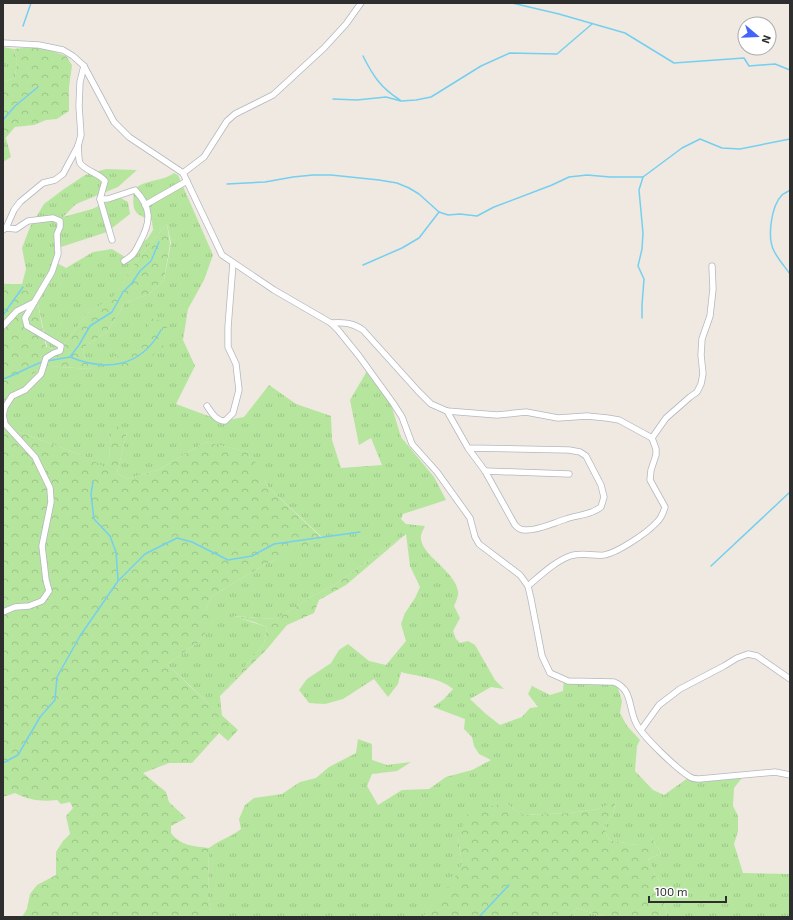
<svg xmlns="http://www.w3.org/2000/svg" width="793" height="920" font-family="'Exo 2',sans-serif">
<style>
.grass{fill:url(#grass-tufts)}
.forest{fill:url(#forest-crowns)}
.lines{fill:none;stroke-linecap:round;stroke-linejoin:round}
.stream{stroke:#75cff0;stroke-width:1.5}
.minor-casing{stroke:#b4b7c1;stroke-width:7}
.minor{stroke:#fff;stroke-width:5.5}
</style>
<defs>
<pattern id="grass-tufts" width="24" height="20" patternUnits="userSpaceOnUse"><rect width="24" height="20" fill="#b6e59e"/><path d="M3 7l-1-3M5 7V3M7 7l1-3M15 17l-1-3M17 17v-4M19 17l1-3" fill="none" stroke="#9dc588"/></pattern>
<pattern id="forest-crowns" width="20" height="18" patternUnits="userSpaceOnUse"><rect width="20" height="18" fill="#b6e59e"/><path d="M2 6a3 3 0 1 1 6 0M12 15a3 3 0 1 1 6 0" fill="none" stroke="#9dc588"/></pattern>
</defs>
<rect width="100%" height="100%" fill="#efe9e1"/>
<g class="grass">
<path d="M3,47L14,49L17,61L15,78L3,82Z"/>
<path d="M6,138L11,157L3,162V141Z"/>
<path d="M106,169L137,170L118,187L76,204L63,217L92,209L119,197L128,202L130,214L107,232L61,247L56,254L57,263L66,268L93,252L112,249L125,257L148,238L153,230L152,221C133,213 132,211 134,190C144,179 162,182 174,173L178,175L213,255L204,280L188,309L183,340L195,366L176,404L222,421L244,417L269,385L296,404L331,416L332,440L341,468L382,465L371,438L359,445L350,400L367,371L390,401L401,437L434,477L446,500L403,514L401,519L406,524L425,526C424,528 422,532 421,535C418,554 455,570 458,591C459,595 456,602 454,606L460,618L453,631L456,639L460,643L468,641L475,645L495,680L504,689L491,687L470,699L486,714L500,725L522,717L530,708L538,707L528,694L532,686L550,695L563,691L564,678L597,679L609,681L618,688L622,701L620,713L627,726L640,740L637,746L635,771L653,790L664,795L688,778L745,774L734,788L733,806L738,816V831L734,844L743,873L790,874V917H666L667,915L662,893V884L656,877L648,859C653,856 657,857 661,853L652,838L636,845L610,840L606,834L605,824L613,815L616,802L598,809L570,813L522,815L506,803L458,838L462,864L453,882L423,917H212L208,896L209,848C219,840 231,837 241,829L239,819L245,805L254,798L282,794L300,782L316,778L329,767L356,753L358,739L372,744V760L387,765L411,762L397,771L372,774L367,786L378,805L402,790L429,789L446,777L472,770L491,760L479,754L474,746L472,737L464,729L465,719L433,707L444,699L453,689C439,677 419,677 401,672L398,684L388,697L374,679L343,699L325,704L309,703L299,690L307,679L331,663L339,650L348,644L369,661L386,665L406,641L401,624L405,613L415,598L420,587L410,566L406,534L337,583L313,596L276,619L233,616L267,627L264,644L220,696L222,716L167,664L199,642L215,617L206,609L212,596L264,565L323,538L268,487L249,452L205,442L160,469L127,479L117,473L127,432L111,435L109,457L105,468L84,456L3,426V408L9,402V387L46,366L91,369L83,355L84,347L106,333L125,303L149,294L164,280L171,243L167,224L137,260L115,296L87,314L59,351L47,347L36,294L3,284V276L4,284H22L26,269L22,248L30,227L44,204L64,189L85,175Z"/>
<path d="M577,908L597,915L613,917H567Z"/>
</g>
<g class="forest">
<path d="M23,48H44L66,56L72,65L69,87V111L57,119L46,120L34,125L15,127L3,141V82L15,78L17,61L14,49Z"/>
<path d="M167,224L170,244L164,280L149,294L125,303L106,333L84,347L83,355L91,369L46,366L10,387L9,402L3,408V283L36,294L46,347L59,351L87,314L115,295L137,260Z"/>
<path d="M149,318L168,322L163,347L139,366L122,375L107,363L111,356L128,357L138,350L145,340L148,330Z"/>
<path d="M118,425L127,432L117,473L127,479L160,469L205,442L250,452L268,487L323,539L264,565L212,596L206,609L216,617L199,642L167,664L194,690L238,730L228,741L219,733L192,763H169L143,773L166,792L169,802L186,818L171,826V833C181,846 193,846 209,848L208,896L212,917H22L27,909L30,894L37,885L56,875V852L63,841L70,834L66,816L73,808L70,802L61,804L57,800C42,802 28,800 15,793L3,797V426L84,456L105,467L109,457L111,435Z"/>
<path d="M406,534L346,585L319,600L314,613L287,625L266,650L220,696L264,644L267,627L254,622L231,616L276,619L313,596L337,583Z"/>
<path d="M616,801L613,815L605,824L606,834L610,840L636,845L646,839L652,838L661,853C657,857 652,856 648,859L656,877L662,884V893L667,915L666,917H613L597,915L577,908L567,917H423L452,882L462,864L458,838L469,811L506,803L522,815L570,813L598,809Z"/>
</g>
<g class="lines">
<g class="stream">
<path d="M512,3L559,14L625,33L674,63L744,58L749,66L775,64L790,70"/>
<path d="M23,26L31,3"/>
<path d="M363,56C373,76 381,88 400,100"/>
<path d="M333,99L357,100L386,97L401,101L416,100L431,97L481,66L510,53L557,54L592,24"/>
<path d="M3,120L15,106L38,87"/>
<path d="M227,184L265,182L293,177L313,175H331L379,180L397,183L409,188L419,194L439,212L448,215L460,214L477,216L494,207L552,185L569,177L587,175L610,177H643L682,148L700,139L722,148L740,149L790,139"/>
<path d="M790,190C788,192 784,193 782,195C771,206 767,238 774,251C778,259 785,267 790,274"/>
<path d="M363,265L402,248L419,238L439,212"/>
<path d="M3,315L23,287"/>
<path d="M642,318V305L644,279L638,266L642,249L643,233L639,190L643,177"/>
<path d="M70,357C107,372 141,367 161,330"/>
<path d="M47,361L70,357L79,345L90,326L112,312L123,292L132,283L140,271L151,261L159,242"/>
<path d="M3,379C16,375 29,366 43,362"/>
<path d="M93,482L91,494L94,519L110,536L116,552L118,580"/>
<path d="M711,566L790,492"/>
<path d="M3,763L18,755L40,717L55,700L57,677L80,636L118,581L145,554L177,538L192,542L228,560L252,556L274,544L360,532"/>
<path d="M479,917L509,885"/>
</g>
<g class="minor-casing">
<g id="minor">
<path d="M3,43L39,45L63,50L73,56L84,66L114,122L129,137L183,173L222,255L274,290L331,323L338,330L359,356L393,403L402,417L412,444L437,472L470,518L475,537L479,544L520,575L528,586L531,599L542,656L550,673L568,681L614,682C633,690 628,707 636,723C642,736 677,769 690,777C693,779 695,779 699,779L775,772L790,775"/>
<path d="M78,146C79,151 78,159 80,163C85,171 99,173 105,181L100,199L112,240"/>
<path d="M183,173L204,157L227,121L235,114L273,95L324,48L346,24L361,3"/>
<path d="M100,199H108L135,190C152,208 151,222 140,242C135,252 134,255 124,261"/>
<path d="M145,205L187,181"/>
<path d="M3,230L6,228L14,210L20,202L43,183L55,180L63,174L78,146L81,135L79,106L80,82L84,66"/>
<path d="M331,323C344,322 353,323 363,330L418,391L431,404L447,411L497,415L526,412L558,418L587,416L607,418L619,420L652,438"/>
<path d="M3,326L17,311L33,303"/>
<path d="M207,406C212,413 216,421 225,421L233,413L239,390L236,364L228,347V327L233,263"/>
<path d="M447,411L468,448L485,471L515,525C519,529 521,530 526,530C540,530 553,523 566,519C578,515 591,515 601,507L604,497L601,485L586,456L580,452L569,450L468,448"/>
<path d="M485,471L569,474"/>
<path d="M528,586C541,575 554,562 570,556C582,552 592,556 604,555C617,553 647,533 656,523C661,519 663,514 665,507L650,480L651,470L656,455V449L652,438L666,418L690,397L697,392L701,384L703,374L701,355L702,339L710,316L713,289L712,266"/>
<path d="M3,612L15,607L29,606L42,601L49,591L46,580L42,546L51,502L50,488L35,457L5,424L3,415L5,407L12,396L25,390L41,374L46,358L54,353L60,351L61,346L27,326L25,318L52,272L58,254L57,234L60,227V221L53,218L28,221L16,229L6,228"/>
<path d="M641,730L659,705L680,689L724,666L737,658L748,654L757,656L790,679"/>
</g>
</g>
<use href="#minor" class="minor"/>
</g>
<rect width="793" height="920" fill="none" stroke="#2e2e2e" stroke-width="8"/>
<g transform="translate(757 36) rotate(109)"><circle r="19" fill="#ffffff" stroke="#ababab"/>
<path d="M0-3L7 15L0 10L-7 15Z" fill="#4264fb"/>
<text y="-6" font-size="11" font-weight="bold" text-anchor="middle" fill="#2e2e2e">N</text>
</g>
<path d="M649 896v6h77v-6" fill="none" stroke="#2e2e2e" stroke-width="2"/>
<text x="655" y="896" font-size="12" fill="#2e2e2e" stroke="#ffffff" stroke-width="3" paint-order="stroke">100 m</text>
</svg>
